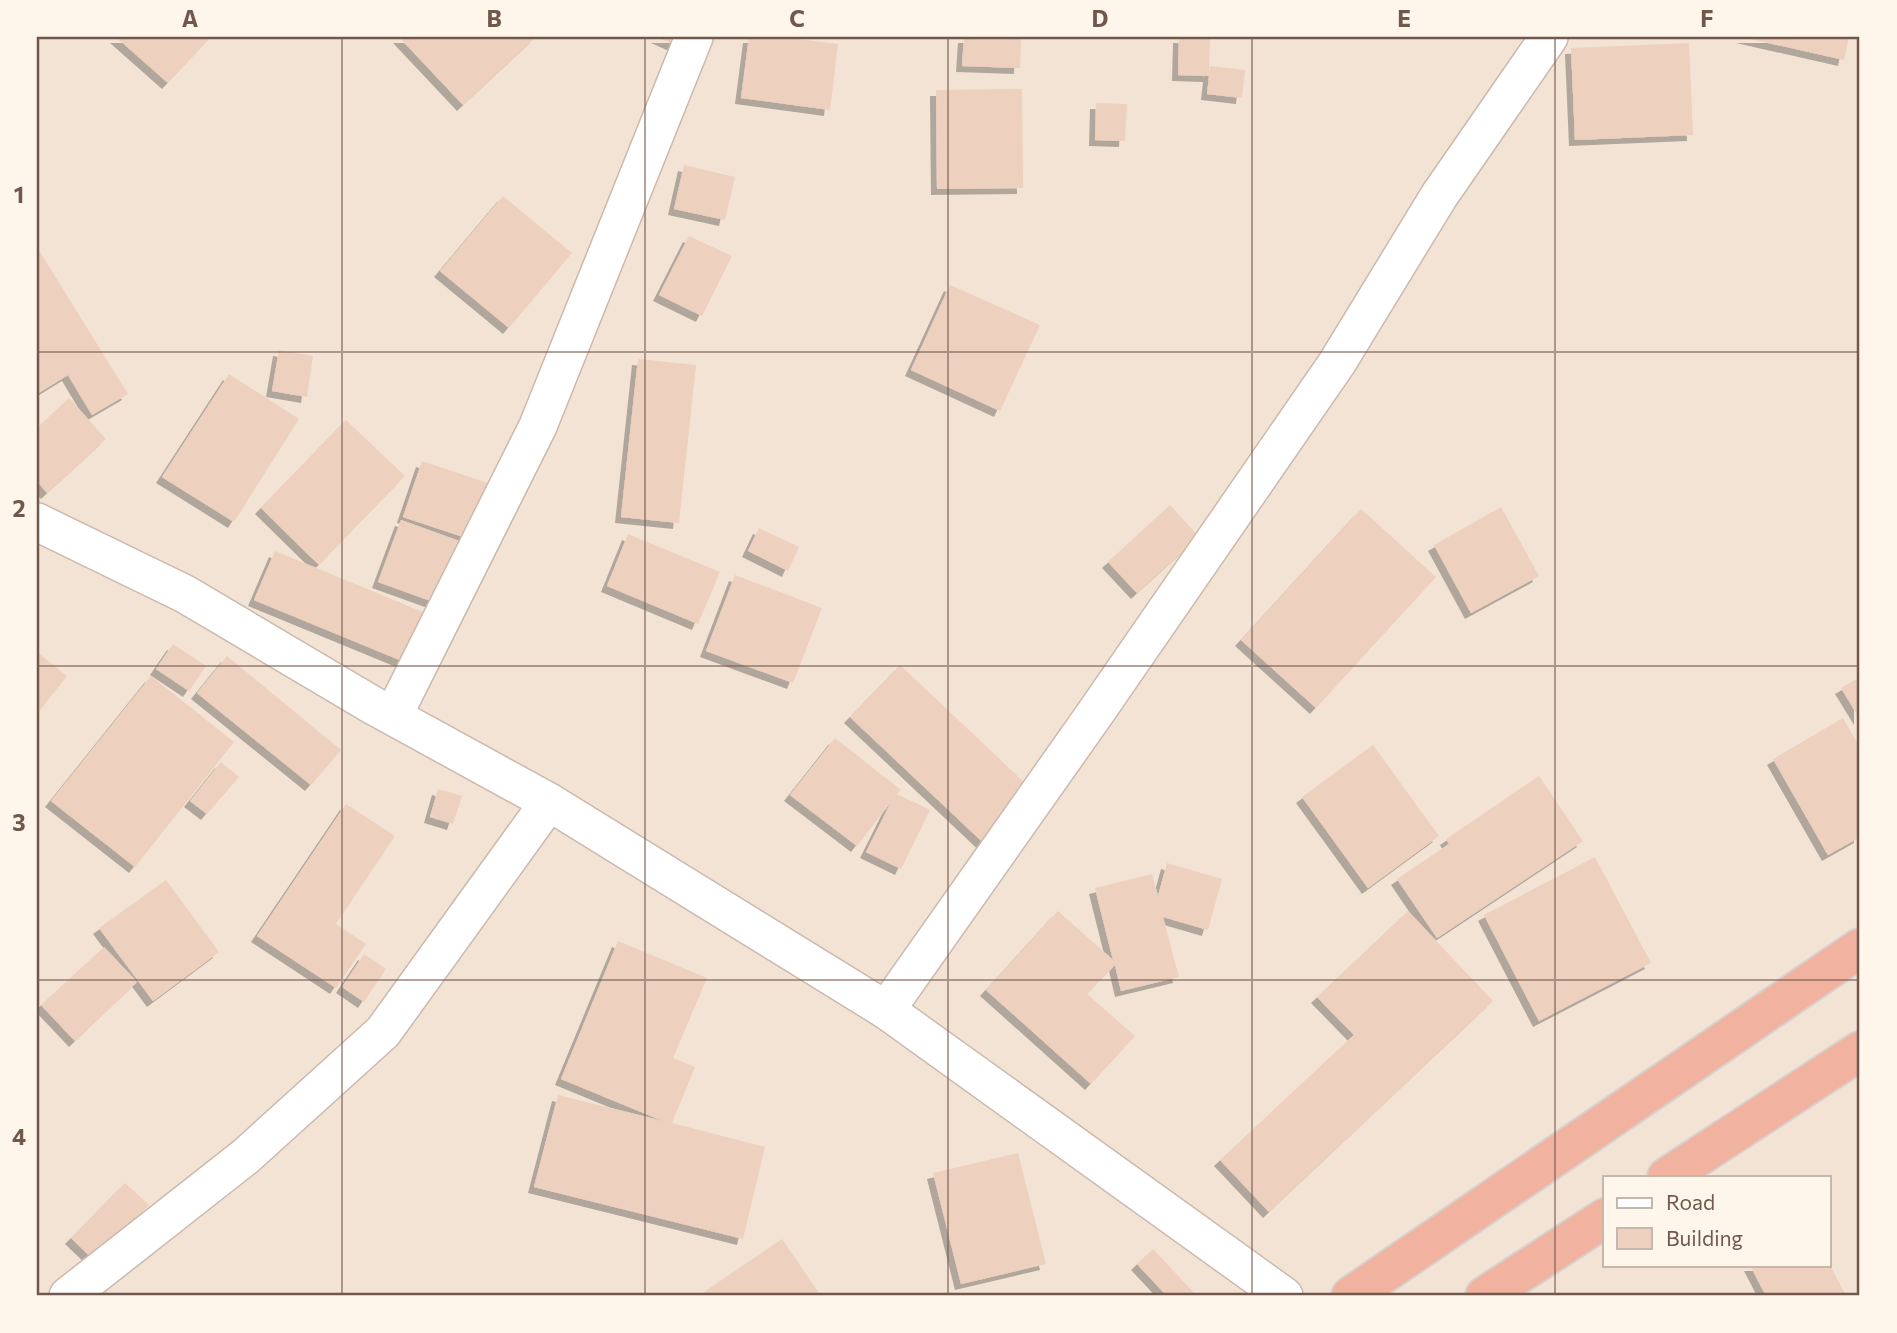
<svg xmlns="http://www.w3.org/2000/svg" width="1897" height="1333" font-family="Commissioner,sans-serif">
<style>
.residential{fill:#f2e3d4;fill-rule:evenodd}
.building{fill:#eed0be;filter:url(#shadow)}
.lines{fill:none;stroke-linecap:round;stroke-linejoin:round}
.street-casing{stroke:#ccb9ac;stroke-width:40}
.highway-casing{stroke:#d8d0cd;stroke-width:42}
.street{stroke:#fff;stroke-width:37}
.highway{stroke:#f1b29f;stroke-width:38}
.grid{fill:none;stroke:#72584c;stroke-width:2;stroke-opacity:0.55}
.neatline{fill:none;stroke:#72584c;stroke-width:2.5}
.grid-label{font-size:23px;text-anchor:middle;font-weight:bold;fill:#72584c}
</style>
<defs>
<filter id="shadow"><feDropShadow dx="-6" dy="6" stdDeviation="0" flood-color="#0004"/></filter>
</defs>
<rect width="100%" height="100%" fill="#fbf1e5"/>
<path class="residential" d="M37,37H1860V1296H37ZM1605,1177H1829V1265H1605Z"/>
<g class="building">
<path d="M116,37H211L168,83Z"/>
<path d="M399,37H536L463,105Z"/>
<path d="M657,37H681L677,46Z"/>
<path d="M749,37H780L838,44L830,110L741,98Z"/>
<path d="M964,37H1021L1020,68L962,66Z"/>
<path d="M1179,37L1210,38L1209,74L1210,66L1245,70L1242,98L1207,94L1209,76L1178,75Z"/>
<path d="M1742,37H1849L1844,60Z"/>
<path d="M1689,43L1693,135L1575,140L1571,48Z"/>
<path d="M1022,89L1023,188L937,189L936,90Z"/>
<path d="M1096,103L1127,104L1125,141L1095,140Z"/>
<path d="M684,165L735,177L725,220L674,209Z"/>
<path d="M503,196L572,253L509,328L440,271Z"/>
<path d="M689,236L732,256L702,316L659,295Z"/>
<path d="M37,247L128,394L92,415L68,375L37,394Z"/>
<path d="M950,285L1040,325L1000,411L911,370Z"/>
<path d="M279,350L313,356L307,397L272,391Z"/>
<path d="M638,359L696,365L679,523L621,517Z"/>
<path d="M229,374L299,419L234,522L162,477Z"/>
<path d="M69,398L106,439L47,493L37,481V428Z"/>
<path d="M346,420L405,476L319,565L261,508Z"/>
<path d="M422,461L488,483L469,539L403,517Z"/>
<path d="M1170,505L1199,537L1137,593L1108,562Z"/>
<path d="M1501,507L1539,576L1471,613L1434,545Z"/>
<path d="M1361,509L1436,577L1316,708L1241,640Z"/>
<path d="M401,520L462,542L439,604L378,582Z"/>
<path d="M759,528L799,547L788,571L748,551Z"/>
<path d="M628,534L720,572L698,624L607,586Z"/>
<path d="M275,551L440,619L419,668L254,600Z"/>
<path d="M735,575L822,608L793,683L706,651Z"/>
<path d="M173,644L206,666L189,691L156,669Z"/>
<path d="M37,652L67,676L37,714Z"/>
<path d="M227,656L341,750L311,785L197,693Z"/>
<path d="M900,665L1042,799L992,851L850,717Z"/>
<path d="M151,676L234,742L135,867L51,801Z"/>
<path d="M1860,677V719L1841,688Z"/>
<path d="M1843,718L1860,748V837L1828,855L1773,759Z"/>
<path d="M835,738L901,790L897,794L930,810L901,869L866,852L891,802L857,846L790,795Z"/>
<path d="M1373,745L1439,836L1368,888L1302,797Z"/>
<path d="M221,762L239,777L207,814L190,801Z"/>
<path d="M1539,776L1583,841L1437,938L1397,879L1449,844L1446,839Z"/>
<path d="M438,789L462,796L453,824L430,817Z"/>
<path d="M346,804L395,836L336,924L366,944L336,988L257,936Z"/>
<path d="M1595,857L1651,963L1539,1021L1484,915Z"/>
<path d="M1167,863L1222,879L1208,930L1163,917L1179,977L1121,991L1115,965L1087,994L1135,1036L1091,1084L986,990L1058,911L1113,960L1095,888L1152,874L1158,896Z"/>
<path d="M166,880L219,952L153,1001L99,928Z"/>
<path d="M1408,911L1493,1001L1269,1212L1220,1160L1354,1035L1317,997Z"/>
<path d="M618,941L707,978L673,1058L695,1067L672,1123L765,1147L743,1239L534,1187L558,1095L663,1121L561,1079Z"/>
<path d="M104,947L137,982L75,1041L41,1005Z"/>
<path d="M364,954L386,969L364,1002L342,987Z"/>
<path d="M1018,1153L1046,1264L961,1284L933,1173Z"/>
<path d="M125,1183L149,1205L95,1261L71,1238Z"/>
<path d="M782,1239L821,1296H698Z"/>
<path d="M1153,1249L1197,1296H1167L1137,1264Z"/>
<path d="M1750,1265H1830L1846,1296H1766Z"/>
</g>
<g class="lines">
<g class="street-casing">
<g id="street">
<path d="M37,522L185,594L374,706L549,802L886,1010L1284,1296"/>
<path d="M393,716L538,426L694,37"/>
<path d="M886,1010L1094,715L1337,363L1439,196L1549,37"/>
<path d="M68,1296L246,1156L383,1032L549,802"/>
</g>
</g>
<g class="highway-casing">
<g id="highway">
<path d="M1667,1177L1860,1051"/>
<path d="M1351,1296L1860,948"/>
<path d="M1485,1296L1605,1218"/>
</g>
</g>
<use href="#street" class="street"/>
<use href="#highway" class="highway"/>
</g>
<path class="grid" d="M342,37V1296M645,37V1296M948,37V1296M1252,37V1296M1555,37V1296M37,352H1860M37,666H1860M37,980H1860"/>
<rect width="1897" height="1333" fill="none" stroke="#fef6eb" stroke-width="77"/>
<rect x="1603" y="1176" width="228" height="91" fill="#fef6eb" stroke="#c6b7ab" stroke-width="2"/>
<rect x="1617" y="1198" width="35" height="10" fill="#ffffff" stroke="#c6b7ab" stroke-width="2"/>
<text x="1666" y="1210" font-size="21" fill="#72584c">Road</text>
<rect x="1617" y="1228" width="35" height="21" fill="#eed0be" stroke="#c6b7ab" stroke-width="2"/>
<text x="1666" y="1246" font-size="21" fill="#72584c">Building</text>
<rect x="38" y="38" width="1820" height="1256" class="neatline"/>
<g class="grid-label">
<text x="190" y="27">A</text>
<text x="494" y="27">B</text>
<text x="797" y="27">C</text>
<text x="1100" y="27">D</text>
<text x="1404" y="27">E</text>
<text x="1707" y="27">F</text>
<text x="19" y="203">1</text>
<text x="19" y="517">2</text>
<text x="19" y="831">3</text>
<text x="19" y="1145">4</text>
</g>
</svg>
